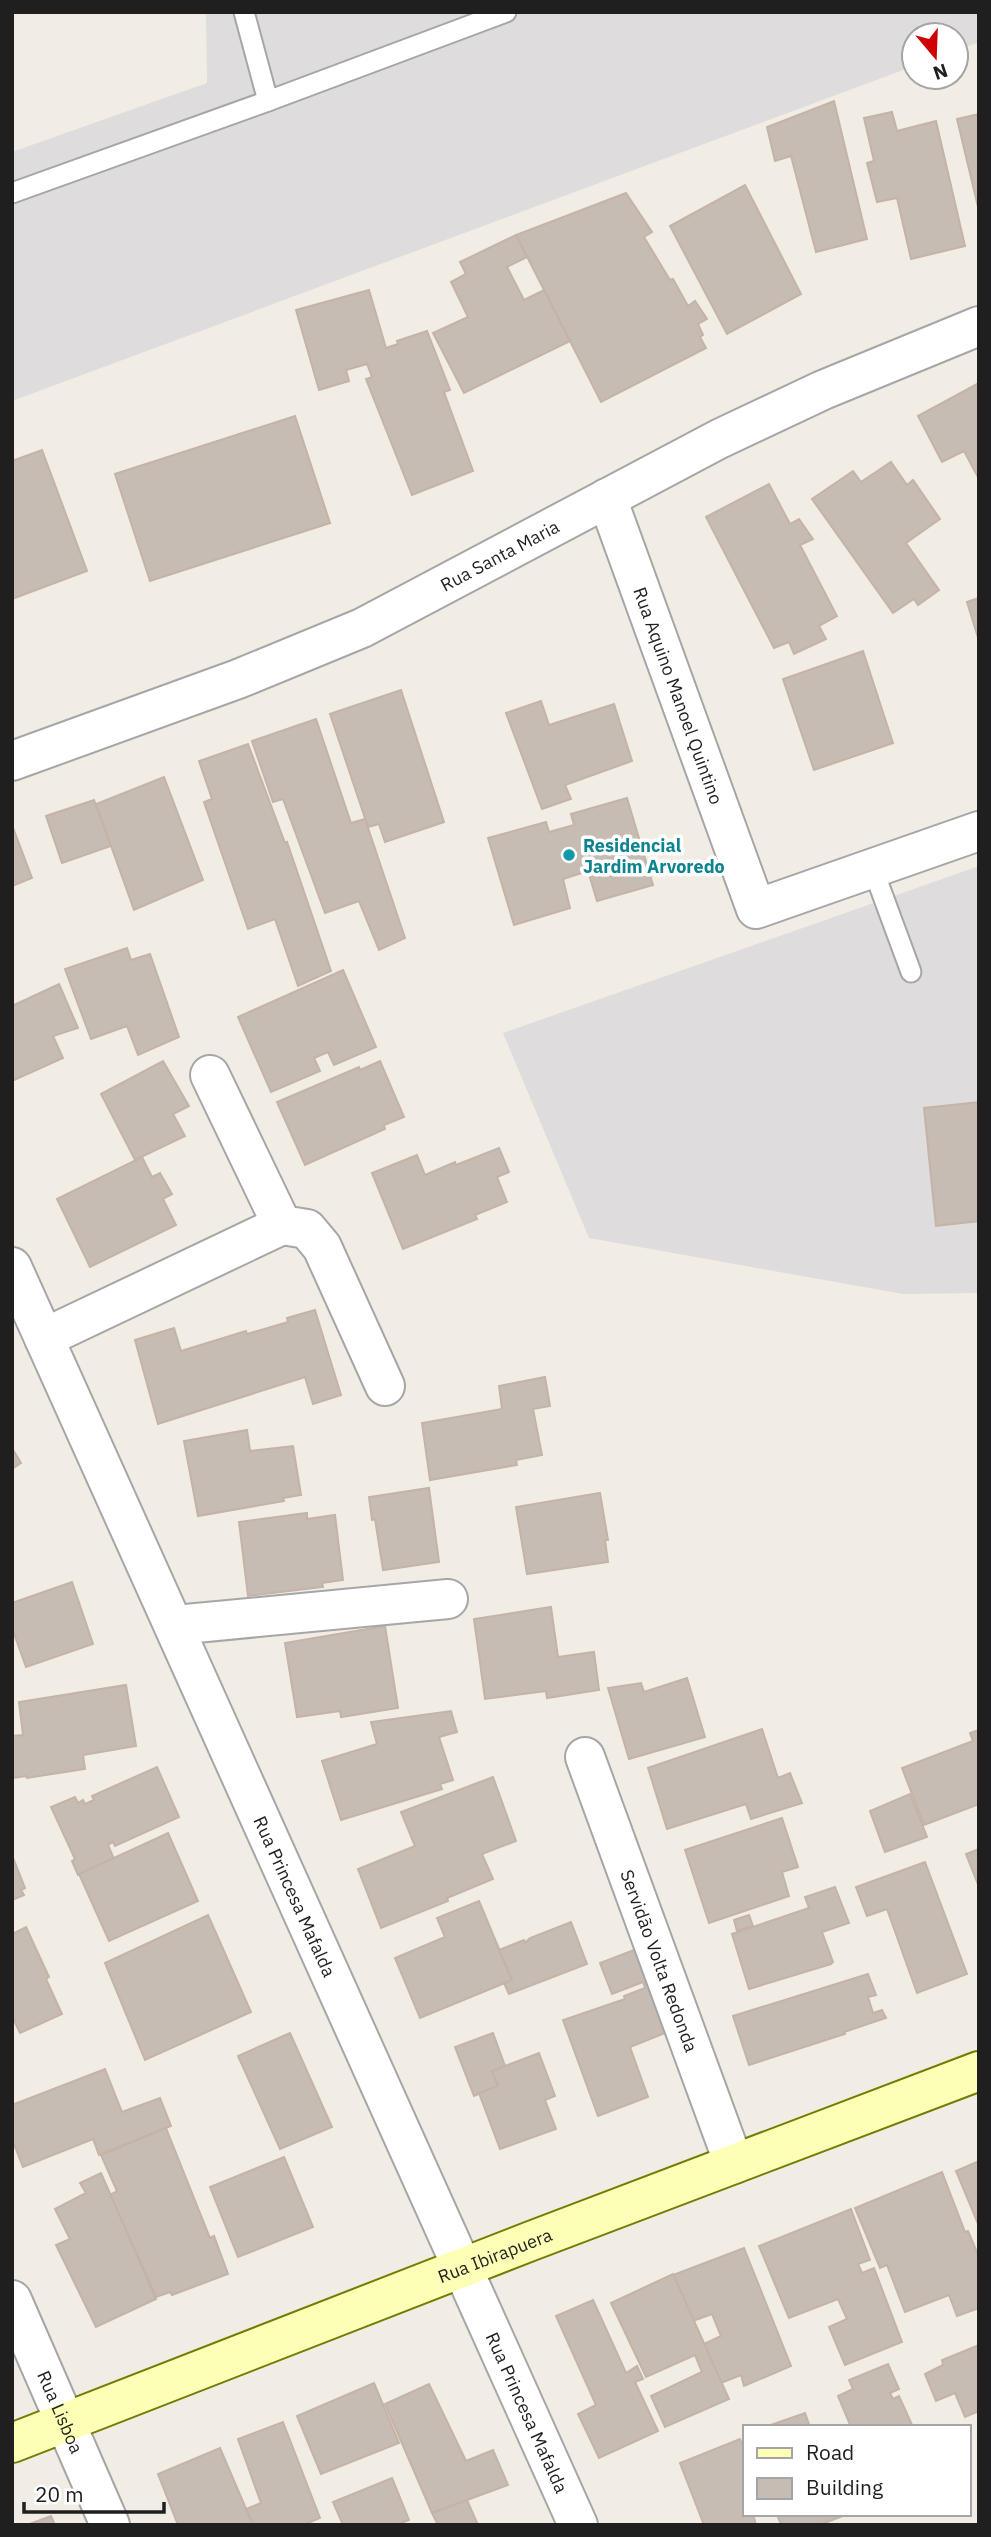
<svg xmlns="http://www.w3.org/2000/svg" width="991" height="2537" font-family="'IBM Plex Sans',sans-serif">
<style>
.residential{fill:#dedcdc}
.building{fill:#c6bcb4;stroke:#c4b3a6;stroke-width:2}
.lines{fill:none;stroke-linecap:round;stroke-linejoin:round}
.lane-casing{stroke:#a6a6a6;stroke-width:23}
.street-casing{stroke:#a6a6a6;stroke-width:42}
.secondary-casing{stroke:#717d00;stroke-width:42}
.lane{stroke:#fff;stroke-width:19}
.street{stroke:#fff;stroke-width:38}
.secondary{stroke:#fcffb5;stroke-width:38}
.culture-dot{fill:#0f9aa8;stroke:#fff;stroke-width:2.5}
.labels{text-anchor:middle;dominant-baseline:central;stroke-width:7;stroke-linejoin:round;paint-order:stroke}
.street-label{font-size:18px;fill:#1f1f1f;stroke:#fff}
.culture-label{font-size:18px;font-weight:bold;fill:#0d838f;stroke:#fff;text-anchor:start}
</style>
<rect width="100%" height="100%" fill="#f1ede5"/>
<g class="residential">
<path d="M206,12H979V42L956,51V35H914V66L12,401V152L207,83Z"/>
<path d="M979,866V1293L903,1294L589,1238L503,1033Z"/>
</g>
<g class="building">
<path d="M834,101L867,239L816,252L791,156L775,161L767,127Z"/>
<path d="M892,112L897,131L936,121L965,246L911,259L897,198L877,202L867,163L874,161L864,118Z"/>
<path d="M979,114V211L957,119Z"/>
<path d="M745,185L801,294L727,334L670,226Z"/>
<path d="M626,193L652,232L644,237L670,280L673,279L688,306L695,301L707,319L698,324L703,335L700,337L706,348L601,402L516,235Z"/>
<path d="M516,235L527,257L507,267L524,300L544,290L570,341L464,393L433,333L468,317L451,282L466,274L460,262Z"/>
<path d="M369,290L386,348L398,344L397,341L427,331L450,390L444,392L473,471L412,495L366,379L372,377L367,364L346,370L349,381L319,390L296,310Z"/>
<path d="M979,383V479L964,451L942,462L918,416Z"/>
<path d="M295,416L330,523L150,581L115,474Z"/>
<path d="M42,450L87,571L12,599V461Z"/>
<path d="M891,462L907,485L913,480L940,519L906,543L939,590L918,605L914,599L893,613L812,499L853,471L861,482Z"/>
<path d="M769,484L790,524L799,519L813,539L800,545L837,616L819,626L826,639L794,654L789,642L774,648L706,517Z"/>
<path d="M979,598V641L967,602Z"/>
<path d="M863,651L893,743L814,770L783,679Z"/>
<path d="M401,690L444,822L385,842L379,824L368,827L330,714Z"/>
<path d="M541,701L549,725L614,704L632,761L565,785L571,799L542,809L506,713Z"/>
<path d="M316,719L351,823L365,819L405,938L379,950L359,901L325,913L283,799L273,802L252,741Z"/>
<path d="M248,744L285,843L287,842L331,971L298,986L275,919L248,929L204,802L212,799L199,761Z"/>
<path d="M164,777L203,880L134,910L96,804Z"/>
<path d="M627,798L653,885L597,901L588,871L563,879L570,908L514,925L488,838L546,822L549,832L574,825L571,814Z"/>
<path d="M94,800L111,846L62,863L46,816Z"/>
<path d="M12,825L32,878L12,886Z"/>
<path d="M127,948L131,960L150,954L179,1037L138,1055L127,1026L91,1039L65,969Z"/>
<path d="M343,970L376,1047L334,1065L328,1052L314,1058L320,1071L271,1092L238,1017Z"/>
<path d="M59,984L78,1028L53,1036L63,1058L12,1081V1006Z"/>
<path d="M163,1061L189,1106L173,1114L185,1136L135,1160L101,1094Z"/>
<path d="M380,1061L404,1117L384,1125L385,1129L305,1165L277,1102L359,1067L360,1070Z"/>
<path d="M979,1102V1221L936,1226L924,1108Z"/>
<path d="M499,1148L509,1172L497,1177L507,1202L475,1215L477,1219L403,1249L372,1173L417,1155L425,1175L455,1162L456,1165Z"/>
<path d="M142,1157L152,1177L160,1173L172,1194L163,1199L176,1225L90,1267L57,1199Z"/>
<path d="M315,1310L341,1395L313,1404L305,1377L158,1424L135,1340L174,1328L181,1351L246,1331L247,1334L288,1322L287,1318Z"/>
<path d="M545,1377L550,1406L533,1409L542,1455L516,1460L517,1465L430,1480L422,1423L502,1409L499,1386Z"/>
<path d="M247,1430L250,1451L293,1446L301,1495L283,1498L284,1501L198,1516L184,1441Z"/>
<path d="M12,1448L21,1463L12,1469Z"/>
<path d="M429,1488L439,1562L383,1570L375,1519L372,1520L369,1497Z"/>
<path d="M600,1493L608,1540H605L608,1562L527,1574L516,1507Z"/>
<path d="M307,1513V1519L335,1515L343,1580L322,1583L323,1587L248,1596L239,1522Z"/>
<path d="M72,1582L93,1644L26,1667L12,1628V1603Z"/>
<path d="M551,1607L558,1657L594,1652L599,1690L547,1698L546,1691L485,1699L474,1619Z"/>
<path d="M385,1626L398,1708L341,1717L340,1711L297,1717L285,1643Z"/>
<path d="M687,1678L705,1737L629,1759L608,1688L641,1683L644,1692Z"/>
<path d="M126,1685L136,1746L83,1755L85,1769L27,1778L26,1776L12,1778V1736L23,1735L19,1702Z"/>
<path d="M451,1711L457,1732L439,1737L453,1780L440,1784L442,1789L341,1820L322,1761L377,1744L371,1722Z"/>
<path d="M762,1729L778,1778L790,1773L802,1803L751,1819L746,1804L667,1829L648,1768Z"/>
<path d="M979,1730V1804L924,1825L902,1768L973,1741L970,1733Z"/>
<path d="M157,1767L179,1817L115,1846L113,1842L108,1845L114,1859L78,1875L72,1861L75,1859L51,1807L75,1797L78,1803L83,1800L85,1804L94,1800L92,1796Z"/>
<path d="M493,1777L516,1841L482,1854L493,1879L447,1898L448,1901L381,1928L358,1869L415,1846L401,1812Z"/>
<path d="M910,1794L927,1837L885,1852L870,1811Z"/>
<path d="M782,1818L798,1867L782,1872L789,1896L709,1923L685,1850Z"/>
<path d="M168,1833L198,1901L109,1941L79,1874Z"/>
<path d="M979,1849V1887L966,1854Z"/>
<path d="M12,1855L25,1888L21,1890L24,1895L12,1900Z"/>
<path d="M925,1862L967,1974L917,1993L887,1909L867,1916L856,1887Z"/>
<path d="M835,1887L849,1923L822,1932L833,1962L831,1964L749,1989L732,1934L809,1908L805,1897Z"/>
<path d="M479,1901L512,1980L420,2018L395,1958L445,1937L437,1918Z"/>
<path d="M208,1915L251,2012L145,2060L105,1963Z"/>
<path d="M749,1915L753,1926L737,1931L734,1920Z"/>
<path d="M571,1922L587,1964L509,1994L504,1983L512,1980L499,1950L524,1940L525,1943L530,1938Z"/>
<path d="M26,1927L49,1977L46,1979L62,2014L20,2033L12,2016V1934Z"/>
<path d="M639,1948L670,2031L630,2047L648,2097L598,2116L563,2020L625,1999L624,1996L645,1988L643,1982L612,1994L600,1963Z"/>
<path d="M868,1974L876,1995L868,1997L873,2013L882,2010L886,2018L844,2032L845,2034L749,2065L733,2016Z"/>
<path d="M290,2033L332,2127L280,2149L238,2056Z"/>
<path d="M493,2033L505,2066L492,2071L498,2086L474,2096L455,2047Z"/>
<path d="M539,2053L555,2096L545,2100L556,2129L500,2149L479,2093L498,2086L492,2071Z"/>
<path d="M105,2069L122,2112L160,2098L171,2126L99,2155L93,2139L23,2167L12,2139V2105Z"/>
<path d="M166,2128L210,2238L214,2236L228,2274L172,2295L170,2292L156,2297L110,2195L117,2191L101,2155Z"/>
<path d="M284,2157L313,2227L238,2257L210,2187Z"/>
<path d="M979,2161V2226L956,2171Z"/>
<path d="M942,2172L965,2232L968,2231L979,2257V2308L957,2316L949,2295L905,2312L887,2265L880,2268L855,2208Z"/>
<path d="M101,2173L156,2299L96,2327L56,2245L70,2239L55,2209L86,2193L80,2183Z"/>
<path d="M851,2209L870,2260L858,2264L862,2273L874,2268L902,2342L845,2365L829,2327L847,2319L838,2299L789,2318L759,2246Z"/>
<path d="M744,2248L791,2366L744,2386L741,2375L721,2383L704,2344L721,2336L712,2314L693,2321L673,2275Z"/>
<path d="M673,2274L729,2399L665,2427L651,2396L702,2372L695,2355L646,2377L611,2303Z"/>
<path d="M593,2300L626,2373L637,2366L643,2379L635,2382L658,2431L599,2458L578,2414L596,2405L556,2316Z"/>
<path d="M979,2345V2411L965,2417L955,2393L936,2401L925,2374L943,2365L942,2360Z"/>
<path d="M888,2364L899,2389L890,2393L893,2399L899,2396L913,2427H851L838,2396L853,2389L849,2380Z"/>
<path d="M374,2383L399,2443L321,2474L297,2416Z"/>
<path d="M429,2384L466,2461L493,2450L508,2485L432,2513L385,2404Z"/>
<path d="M805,2413L810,2427H765Z"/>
<path d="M283,2422L320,2518L303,2525H253L246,2509L261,2503L238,2439Z"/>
<path d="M740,2439L744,2449V2514H753L756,2525H704L680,2463Z"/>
<path d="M220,2448L253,2525H178L158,2474Z"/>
<path d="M392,2478L409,2520L396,2525H343L333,2502Z"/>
<path d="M467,2500L478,2525H438L432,2513Z"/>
<path d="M777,2514H848L819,2525H781Z"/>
<path d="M51,2516L55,2525H27Z"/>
</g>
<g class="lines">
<g class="lane-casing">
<g id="lane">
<path d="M244,12L268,101"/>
<path d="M12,193L268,101L506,12"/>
<path d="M873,869L911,972"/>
</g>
</g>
<g class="street-casing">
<g id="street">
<path id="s1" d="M607,498L756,909L979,831"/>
<path id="s2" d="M12,761L238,679L362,628L719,439L823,390L979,326"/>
<path d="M210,1075L282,1225L307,1229L322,1247L385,1386"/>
<path id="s3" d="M12,1267L578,2525"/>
<path d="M44,1338L282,1225"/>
<path d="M175,1625L448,1599"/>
<path id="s4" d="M585,1757L734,2164"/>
<path id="s5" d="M12,2300L110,2525"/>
</g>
</g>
<g class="secondary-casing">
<g id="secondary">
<path id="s6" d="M12,2443L531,2241L979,2071"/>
</g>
</g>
<use href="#lane" class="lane"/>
<use href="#street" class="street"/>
<use href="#secondary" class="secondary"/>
</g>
<circle class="culture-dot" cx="569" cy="855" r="7"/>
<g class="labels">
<g class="street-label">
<text stroke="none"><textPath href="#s2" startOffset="530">Rua Santa Maria</textPath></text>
<text stroke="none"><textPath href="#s1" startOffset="210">Rua Aquino Manoel Quintino</textPath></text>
<text stroke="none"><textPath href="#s3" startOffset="690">Rua Princesa Mafalda</textPath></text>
<text stroke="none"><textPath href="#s4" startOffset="217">Servidão Volta Redonda</textPath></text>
<text stroke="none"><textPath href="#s6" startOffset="518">Rua Ibirapuera</textPath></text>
<text stroke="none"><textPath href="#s5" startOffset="122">Rua Lisboa</textPath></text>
<text stroke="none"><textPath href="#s3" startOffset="1256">Rua Princesa Mafalda</textPath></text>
</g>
<g class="culture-label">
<text x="583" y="845">Residencial<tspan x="583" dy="21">Jardim Arvoredo</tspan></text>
</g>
</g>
<rect width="991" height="2537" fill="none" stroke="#1f1f1f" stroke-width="28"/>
<rect x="743" y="2425" width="228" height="91" fill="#ffffff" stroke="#a5a5a5" stroke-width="2"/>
<rect x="757" y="2448" width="35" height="10" fill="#fcffb5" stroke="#a5a5a5" stroke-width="2"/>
<text x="806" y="2460" font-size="21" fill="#1f1f1f">Road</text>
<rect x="757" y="2478" width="35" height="21" fill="#c6bcb4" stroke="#a5a5a5" stroke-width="2"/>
<text x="806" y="2495" font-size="21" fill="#1f1f1f">Building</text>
<g transform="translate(935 56) rotate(161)"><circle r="33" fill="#ffffff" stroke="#a5a5a5" stroke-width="2"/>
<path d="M0-5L12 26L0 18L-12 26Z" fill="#cf0004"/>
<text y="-10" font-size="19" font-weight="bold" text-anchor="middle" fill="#1f1f1f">N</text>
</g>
<path d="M24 2502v10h140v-10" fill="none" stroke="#1f1f1f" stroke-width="3.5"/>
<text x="35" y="2502" font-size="21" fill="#1f1f1f" stroke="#ffffff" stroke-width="5" paint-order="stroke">20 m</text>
</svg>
